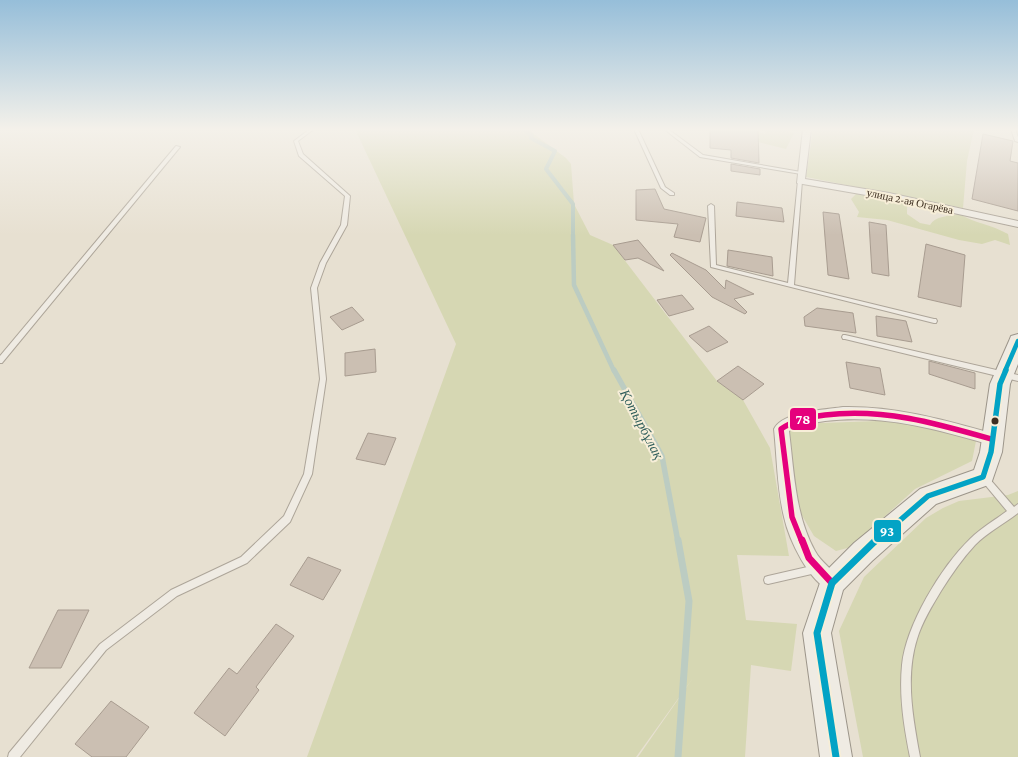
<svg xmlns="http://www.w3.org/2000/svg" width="1018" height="757" font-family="'Crimson Pro',serif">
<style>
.green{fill:#d6d7b3}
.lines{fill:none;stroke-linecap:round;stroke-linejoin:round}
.stream-far3{stroke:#bcccc2;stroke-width:4}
.stream-far2{stroke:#bcccc2;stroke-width:4.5}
.stream-far1{stroke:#bcccc2;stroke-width:5.5}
.stream{stroke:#bcccc2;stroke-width:7}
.building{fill:#cbbfb2;stroke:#a89c90}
.lane-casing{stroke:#ada599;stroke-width:2}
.street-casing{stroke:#ada599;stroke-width:2}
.secondary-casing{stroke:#9c958a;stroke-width:2}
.lane{fill:#efebe3;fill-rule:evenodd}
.street{fill:#efebe3;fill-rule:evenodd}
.secondary{fill:#efebe3;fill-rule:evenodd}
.bus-1-far1-casing{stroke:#f7eed8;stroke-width:9}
.bus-1-casing{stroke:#f7eed8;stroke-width:11}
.bus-2-far2-casing{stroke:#f7eed8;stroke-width:8}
.bus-2-far1-casing{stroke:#f7eed8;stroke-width:9}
.bus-2-casing{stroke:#f7eed8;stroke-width:11}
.bus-1-far1{stroke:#e5007d;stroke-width:5.5}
.bus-1{stroke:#e5007d;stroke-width:7}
.bus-2-far2{stroke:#03a3c5;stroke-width:4.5}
.bus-2-far1{stroke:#03a3c5;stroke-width:5.5}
.bus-2{stroke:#03a3c5;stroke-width:7}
.bus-dot{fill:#3d2e20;stroke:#f7eed8;stroke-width:2}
.labels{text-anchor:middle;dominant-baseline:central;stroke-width:4;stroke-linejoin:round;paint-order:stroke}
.far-street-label{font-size:11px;fill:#3d2e20;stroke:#f7eed8}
.water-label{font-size:14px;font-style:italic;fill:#2f5d5a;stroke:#f7eed8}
.line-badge{stroke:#f7eed8;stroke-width:2}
.badge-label{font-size:14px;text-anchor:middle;font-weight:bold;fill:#fff}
</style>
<rect width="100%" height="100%" fill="#e7e0d1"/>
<g class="green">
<path d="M355,129H527L566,158L571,164L574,204L590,235L613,245L717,381L743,400L770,448L789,556L737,555L746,620L797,624L791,671L751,665L745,757H638L693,678L636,757H307L456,344Z"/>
<path d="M775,129L794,133L786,149L758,142L757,132L765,134L766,130Z"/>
<path d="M813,129H974L967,161L963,208L806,177Z"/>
<path d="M856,194L897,200L907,206V214L920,223L930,225C935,216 949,216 959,214C975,223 992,225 1008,234L1010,245L995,240L982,244L959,240L887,220L857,217L859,212L851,199Z"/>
<path d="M905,420L976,441L972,461L915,489L851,547L836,551L814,536L800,512L786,432L795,424Z"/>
<path d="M1018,491V757H863L839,631L864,577L926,518L943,508L959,501L1008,495Z"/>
</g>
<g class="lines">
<path class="stream-far3" d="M523,129L532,135L531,138L555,151L546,169L573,204V236"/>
<path class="stream-far2" d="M573,235L574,285L614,371"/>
<path class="stream-far1" d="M614,370L662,456L678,542"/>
<path class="stream" d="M678,540L689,601L678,757"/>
</g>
<g class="building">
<path d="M710,129H758L759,163L731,158V150L710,148Z"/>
<path d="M983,134L1013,141L1010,161L1018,163V211L972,199Z"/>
<path d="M731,164L760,169V175L731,171Z"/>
<path d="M655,189L664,209L706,218L700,242L674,237L678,224L636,220V190Z"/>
<path d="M737,202L782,208L784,222L736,216Z"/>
<path d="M823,212L839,214L849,279L828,275Z"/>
<path d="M869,222L886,225L889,276L872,273Z"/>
<path d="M638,240L664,271L638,258L625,260L613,245Z"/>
<path d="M926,244L965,255L961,307L918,297Z"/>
<path d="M728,250L772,257L773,276L727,266Z"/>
<path d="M672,253L706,270L725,289L726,280L754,294L734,299L747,312L745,314L712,297L670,255Z"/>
<path d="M682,295L694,309L669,316L657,300Z"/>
<path d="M352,307L364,320L342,330L330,317Z"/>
<path d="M817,308L853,313L856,333L805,326L804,317Z"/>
<path d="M876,316L906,321L912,342L877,336Z"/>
<path d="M709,326L728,342L707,352L689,336Z"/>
<path d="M375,349L376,372L345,376V353Z"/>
<path d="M929,361L975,373V389L929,374Z"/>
<path d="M846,362L880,368L885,395L850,388Z"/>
<path d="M738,366L764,384L743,400L717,381Z"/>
<path d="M368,433L396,438L385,465L356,459Z"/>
<path d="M308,557L341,570L323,600L290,585Z"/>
<path d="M58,610H89L61,668H29Z"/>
<path d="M276,624L294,636L256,687L259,690L225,736L194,713L229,668L237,674Z"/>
<path d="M111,701L149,727L126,757H92L75,744Z"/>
</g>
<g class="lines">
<g class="lane-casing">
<g id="lane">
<path d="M310,129H314L298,141L303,154L350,196L347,225L326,263L317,288L326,379L312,474L290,522L247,563L177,596L106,650L20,757H8L9,753L100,644L171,590L241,557L284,516L304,474L320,379L311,288L320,263L341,225L345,196L299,156L294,141Z"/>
<path d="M634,129H638L665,187L674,193V195H670L661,188Z"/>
<path d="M664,129H668L703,155L801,172L803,173L801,174L700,157Z"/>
<path d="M1011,129H1015L1018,137V142L1015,141Z"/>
<path d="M176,146L180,147L2,363H0V356Z"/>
<path d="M798,180L802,181L794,285L934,319H936L937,321L936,323H934L711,267L708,206L711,204L714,206L716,265L788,283Z"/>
<path d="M843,335H845L1018,375V381L845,339H843L842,337Z"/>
<path d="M985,476L988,477L1014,507L1018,504V513C1004,524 988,532 975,545C962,559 951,575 941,591C932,606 922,622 917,639C905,677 913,719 920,757H910C904,727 899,696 902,665C906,625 941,567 970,539C981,528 995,520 1007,511L982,481L981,479L982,477Z"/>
<path d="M816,565L819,566L820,569L819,572L816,573L768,584L765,583L764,580L765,577L768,576Z"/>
</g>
</g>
<g class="street-casing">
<g id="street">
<path d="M803,129H811L805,179L889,193L1018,221V227L889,199L797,183Z"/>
<path d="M843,407C894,406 942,419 991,433L996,435L999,439L996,443L991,445C936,429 883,414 825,421C813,423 799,424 789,431C794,471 795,515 815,551C821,563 835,570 841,583L838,589L832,592C809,582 789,540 784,517C777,489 777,457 774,429C783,411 825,410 843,407Z"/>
</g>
</g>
<g class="secondary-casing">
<path id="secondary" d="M1018,334V364L1010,384L1002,452L991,484L936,504L872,561L843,590L831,633L852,757H820L803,633L823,574L854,543L920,489L974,470L980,452L990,384L1009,341L1011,336Z"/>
</g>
<use href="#lane" class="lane"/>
<use href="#street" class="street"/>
<use href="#secondary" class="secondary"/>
<g class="bus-1-far1-casing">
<path id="bus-1-far1" d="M802,542L792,517L781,429C794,420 809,417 825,415C883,408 935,423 991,439"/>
</g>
<g class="bus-1-casing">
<path id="bus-1" d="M802,540L809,558L832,583"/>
</g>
<g class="bus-2-far2-casing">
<path id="bus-2-far2" d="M1005,371L1018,341"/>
</g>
<g class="bus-2-far1-casing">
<path id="bus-2-far1" d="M875,542L928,496L983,477L991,452L1000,384L1006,370"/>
</g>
<g class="bus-2-casing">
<path id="bus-2" d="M836,757L817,633L832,583L876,540"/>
</g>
<use href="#bus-1-far1" class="bus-1-far1"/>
<use href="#bus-1" class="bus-1"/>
<use href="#bus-2-far2" class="bus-2-far2"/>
<use href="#bus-2-far1" class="bus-2-far1"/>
<use href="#bus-2" class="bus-2"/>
</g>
<linearGradient id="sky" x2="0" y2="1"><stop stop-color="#96bed9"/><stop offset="0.55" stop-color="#f4f1ea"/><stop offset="1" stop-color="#f4f1ea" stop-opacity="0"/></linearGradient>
<rect width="1018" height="235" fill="url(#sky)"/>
<circle class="bus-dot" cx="995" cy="421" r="4.5"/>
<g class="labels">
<g class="far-street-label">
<text transform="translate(910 201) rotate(12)">улица 2-ая Огарёва</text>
</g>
<g class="water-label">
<text transform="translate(642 424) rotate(62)">Қотырбұлақ</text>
</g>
</g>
<g class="line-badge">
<rect x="789" y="407" width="28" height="24" rx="5" fill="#e5007d"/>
<rect x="873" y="519" width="29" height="24" rx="5" fill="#03a3c5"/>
</g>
<g class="badge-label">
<text x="803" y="424">78</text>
<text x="887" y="536">93</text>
</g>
</svg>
